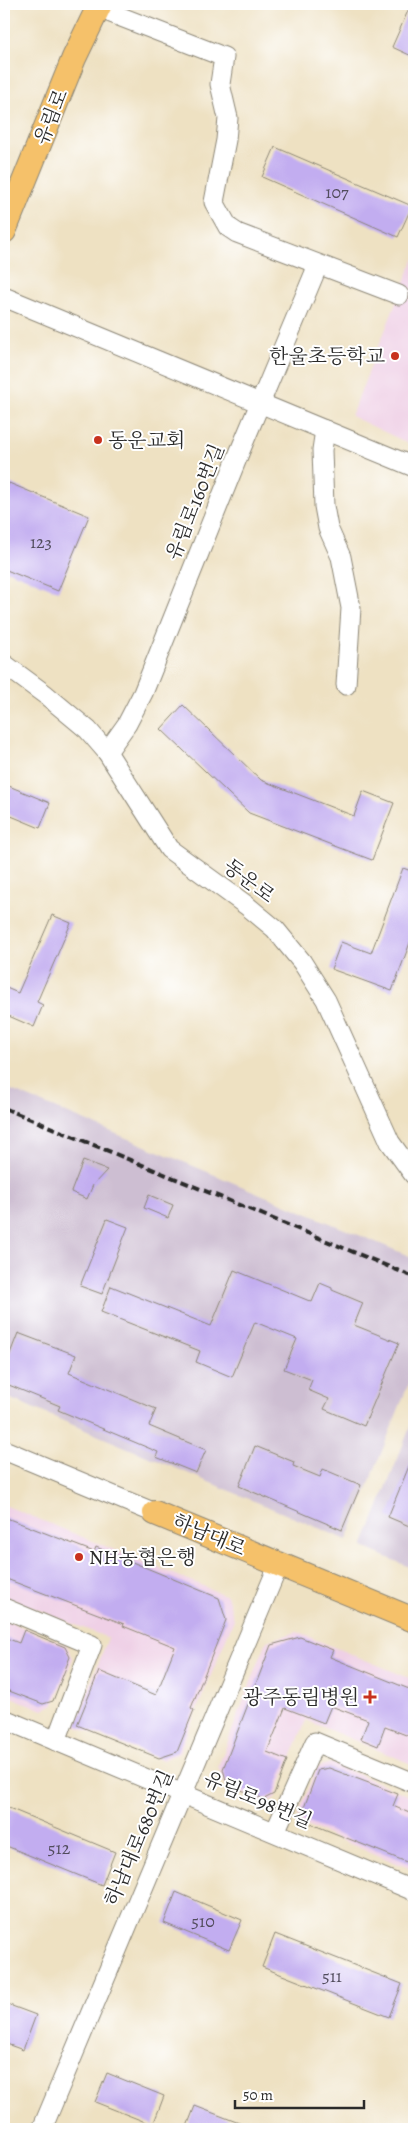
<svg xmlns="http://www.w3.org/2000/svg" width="418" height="2133" font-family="Alegreya,'Noto Serif KR',serif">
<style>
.built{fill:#efd0e6}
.industrial{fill:#cdbed2}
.building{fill:#c2adf0}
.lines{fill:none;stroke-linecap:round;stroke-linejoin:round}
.minor-casing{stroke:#8c8676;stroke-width:21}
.major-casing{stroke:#8c8676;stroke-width:26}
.minor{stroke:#fff;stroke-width:19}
.major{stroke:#f5c16b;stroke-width:24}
.rail{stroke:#2b2b2b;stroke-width:4;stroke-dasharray:8 4;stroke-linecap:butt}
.poi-dot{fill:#c8321e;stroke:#fff;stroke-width:2}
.labels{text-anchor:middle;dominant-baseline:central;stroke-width:4;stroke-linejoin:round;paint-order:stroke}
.number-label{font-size:18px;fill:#514c5c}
.street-label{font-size:20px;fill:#2b2b2b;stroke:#fff}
.poi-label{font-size:20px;fill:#2b2b2b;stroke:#fff;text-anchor:end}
</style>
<rect width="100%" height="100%" fill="#fff"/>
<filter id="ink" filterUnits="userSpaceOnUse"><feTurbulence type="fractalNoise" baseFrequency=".02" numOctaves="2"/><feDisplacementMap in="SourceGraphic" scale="10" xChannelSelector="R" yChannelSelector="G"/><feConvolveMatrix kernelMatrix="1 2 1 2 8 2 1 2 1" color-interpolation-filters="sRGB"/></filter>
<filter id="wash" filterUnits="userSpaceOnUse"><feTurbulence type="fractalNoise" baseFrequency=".0096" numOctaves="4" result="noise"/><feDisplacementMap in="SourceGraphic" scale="20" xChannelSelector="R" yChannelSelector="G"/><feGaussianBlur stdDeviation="1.12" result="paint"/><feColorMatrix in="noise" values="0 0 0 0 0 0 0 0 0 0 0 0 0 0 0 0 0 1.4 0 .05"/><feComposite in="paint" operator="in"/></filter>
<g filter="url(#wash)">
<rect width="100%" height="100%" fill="#eee1c2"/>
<g class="built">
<path d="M414,258V446L351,416Z"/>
<path d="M4,1505L227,1596L234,1619L179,1753L162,1760L75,1726L108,1638L4,1596Z"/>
<path d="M4,1620L66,1645L73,1658L54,1704L43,1710L4,1694Z"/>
<path d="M297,1632L414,1680V1765L306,1720L275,1798L268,1803L227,1788L218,1767L267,1641Z"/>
<path d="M331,1763L414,1798V1870L301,1824L298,1815L317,1767Z"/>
</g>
<g class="industrial">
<path d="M4,1087L414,1258V1370L347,1540L4,1396Z"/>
<path d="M414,1417V1569L363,1547Z"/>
</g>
<g id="blocks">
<g class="building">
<path d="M411,4H414V57L392,47Z"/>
<path d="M275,147L412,206L398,237L262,177Z"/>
<path d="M9,483L89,516L58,591L4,569V494Z"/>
<path d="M183,705L261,780L354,816L363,791L394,803L372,860L249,813L161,729Z"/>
<path d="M4,784L50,803L40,828L4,813Z"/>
<path d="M403,868L414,872V932L392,991L331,969L341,942L371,953Z"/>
<path d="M52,915L71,923L37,1002L43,1005L34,1027L4,1014V987L18,993Z"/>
<path d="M83,1161L107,1170L93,1185L87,1199L71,1192Z"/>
<path d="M149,1195L173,1205L168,1218L144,1208Z"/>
<path d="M107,1219L128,1227L102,1294L80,1286Z"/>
<path d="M234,1270L312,1302L320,1283L332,1288V1290L363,1303L354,1325L399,1343L364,1426L324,1409L329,1399L308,1390L312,1380L284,1369L297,1339L255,1322L232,1377L196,1362L200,1351L101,1312L111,1286L211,1326Z"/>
<path d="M18,1333L76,1355L69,1373L156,1409L149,1426L206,1450L196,1473L156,1457L158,1452L58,1410L60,1406L4,1383V1369Z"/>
<path d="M255,1446L294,1462L293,1466L320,1477L323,1469L361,1485L342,1530L239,1486Z"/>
<path d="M414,1454V1528L388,1517Z"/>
<path d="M4,1517L94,1552L96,1547L219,1598L226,1620L191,1708L194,1710L177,1752L159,1758L77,1725L99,1671L156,1695L175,1647L123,1626L124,1624L4,1578Z"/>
<path d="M24,1630L65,1647L70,1657L53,1701L43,1704L4,1689V1637L19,1643Z"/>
<path d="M300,1637L333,1650L330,1657L414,1691V1738L385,1727L378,1746L361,1739L368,1720L331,1706L324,1723L285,1708L267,1752L287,1760L274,1794L264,1799L231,1786L226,1780L223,1769L271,1645Z"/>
<path d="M329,1768L398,1794L393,1806L414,1815V1865L304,1821L302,1813L318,1770Z"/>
<path d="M4,1806L115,1852L102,1885L4,1845Z"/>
<path d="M176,1892L242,1920L229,1950L164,1923Z"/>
<path d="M275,1934L402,1984L389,2017L262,1967Z"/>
<path d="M4,2003L36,2015L23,2050L4,2043Z"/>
<path d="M107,2073L164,2096L153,2125L95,2102Z"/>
<path d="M195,2106L252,2128V2129H186Z"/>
</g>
</g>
</g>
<g filter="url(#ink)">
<use href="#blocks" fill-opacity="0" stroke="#8c8676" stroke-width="1"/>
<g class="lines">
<g class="minor-casing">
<g id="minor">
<path d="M98,8L224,57L220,84L228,118L226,140L214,202L228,227L237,233L399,295"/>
<path d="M4,297L414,467"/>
<path d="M325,430L322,450L324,506L328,528L341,557L351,608L346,685"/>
<path d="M4,664L46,695L88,730L107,752L169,849L246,905L275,929L302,962L326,1000L390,1142L414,1175"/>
<path d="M107,752L127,724L143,693L240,451L318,265"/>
<path d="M4,1450L155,1513"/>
<path d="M4,1608L92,1645L56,1741"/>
<path d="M4,1719L414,1891"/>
<path d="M275,1832L315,1742L414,1783"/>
<path d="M42,2129L279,1564"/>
</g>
</g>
<g class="major-casing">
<g id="major">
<path d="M4,231L74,58L100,4"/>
<path d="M155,1513L414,1620"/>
</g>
</g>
<use href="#minor" class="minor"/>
<use href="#major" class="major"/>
<path class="rail" d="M4,1108L414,1277"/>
</g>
</g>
<g class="poi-dot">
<circle cx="395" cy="356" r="5"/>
<circle cx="98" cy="440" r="5"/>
<circle cx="79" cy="1557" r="5"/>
<path d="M367.5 1689.5h5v5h5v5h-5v5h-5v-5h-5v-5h5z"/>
</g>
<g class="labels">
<g class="number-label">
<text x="337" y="192">107</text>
<text x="41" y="542">123</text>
<text x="59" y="1848">512</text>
<text x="203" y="1921">510</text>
<text x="332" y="1976">511</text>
</g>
<g class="street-label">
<text transform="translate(51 117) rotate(-68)">유림로</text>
<text transform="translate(195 502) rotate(-68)">유림로160번길</text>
<text transform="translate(249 881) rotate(37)">동운로</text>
<text transform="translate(209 1535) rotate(23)">하남대로</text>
<text transform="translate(258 1800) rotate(23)">유림로98번길</text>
<text transform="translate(139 1838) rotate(-67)">하남대로680번길</text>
</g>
<g class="poi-label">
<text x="385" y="356">한울초등학교</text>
<text x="108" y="440" text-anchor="start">동운교회</text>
<text x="89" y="1557" text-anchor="start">NH농협은행</text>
<text x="359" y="1697">광주동림병원</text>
</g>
</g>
<rect width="418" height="2133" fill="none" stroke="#fff" stroke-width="20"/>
<path d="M235 2100v8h129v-8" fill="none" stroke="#2b2b2b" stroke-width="2.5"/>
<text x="243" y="2100" font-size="15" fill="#2b2b2b" stroke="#ffffff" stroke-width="4" paint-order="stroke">50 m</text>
</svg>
